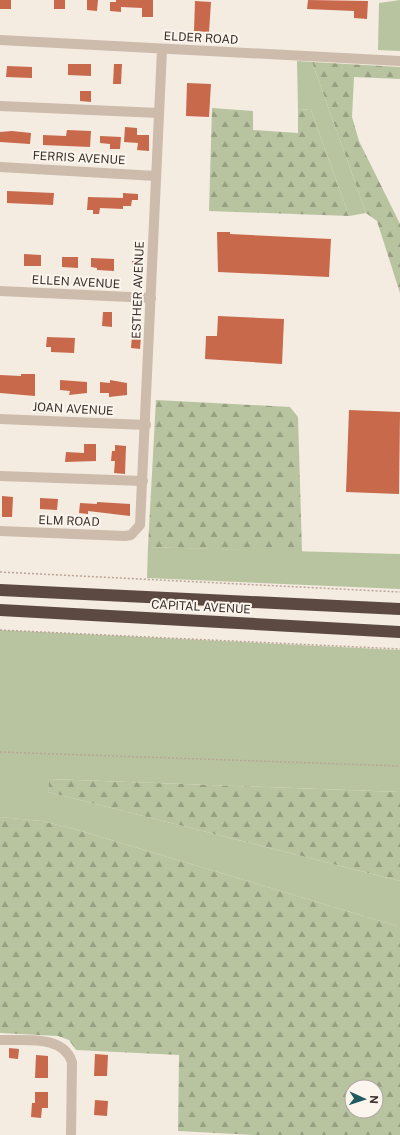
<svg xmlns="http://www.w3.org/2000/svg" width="400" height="1135" font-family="'Public Sans',sans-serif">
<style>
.grass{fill:#b8c4a0}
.forest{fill:url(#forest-firs);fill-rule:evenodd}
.building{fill:#c8694b}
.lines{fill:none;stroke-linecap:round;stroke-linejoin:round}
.path{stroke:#b9a596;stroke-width:1.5;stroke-dasharray:2 2;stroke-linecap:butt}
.minor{stroke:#cdbbac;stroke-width:10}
.highway{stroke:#5c4a42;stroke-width:12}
.labels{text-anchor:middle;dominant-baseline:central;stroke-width:4;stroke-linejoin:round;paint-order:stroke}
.street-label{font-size:12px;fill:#3b302b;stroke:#fbf5ee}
</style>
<defs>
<pattern id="forest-firs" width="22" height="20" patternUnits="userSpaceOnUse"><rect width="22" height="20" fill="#b8c4a0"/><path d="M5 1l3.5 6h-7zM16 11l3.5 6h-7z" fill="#97a083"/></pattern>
</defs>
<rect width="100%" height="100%" fill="#f4ebe1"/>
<g class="grass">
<path d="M400,0V51L378,50L379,3Z"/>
<path d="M297,61L312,62L366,213L349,216L311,110L298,109Z"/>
<path d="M148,547L400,554V589L147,578Z"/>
<path d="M0,630L400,650V792L49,779L48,792L400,881V927L78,830L42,821L0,817Z"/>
</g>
<g class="forest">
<path d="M312,62L400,67V79L354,77L352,117L359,141L400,224V293L377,221L366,213Z"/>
<path d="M212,108L253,111V130L298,133V109L311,110L349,216L209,211Z"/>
<path d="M156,400L290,407L298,417L302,552L148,547Z"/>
<path d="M49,779L400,792V881L48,792Z"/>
<path d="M0,817L42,821L78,830L400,927V1135H254L178,1131L179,1055L76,1050L69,1040L58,1036L0,1033ZM352,1087H376V1111H352Z"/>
</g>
<g class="building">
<rect x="0" y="0" width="11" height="9"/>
<rect x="54" y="0" width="11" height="9"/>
<path d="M87,0H98L97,11L87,10Z"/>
<path d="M116,0H153V17H142V8L121,7V12L110,11V2H116Z"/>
<path d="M308,0L368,1L367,19L354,18V11L307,9Z"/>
<path d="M195,1L211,2L209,32L194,31Z"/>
<path d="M68,64H91V76L68,75Z"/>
<path d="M114,64H122L121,84H113Z"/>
<path d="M7,66L32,67V78L6,77Z"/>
<path d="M187,83L211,84L209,117L186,116Z"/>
<path d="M80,91H91V102L80,101Z"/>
<path d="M125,127L137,128V135H149V151L137,150L138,143L124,142Z"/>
<path d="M67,130L91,131L90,147L43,145V135L66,136Z"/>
<path d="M12,131L31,133L30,144L0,142V132Z"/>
<path d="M100,136L121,137L120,149H110V144L100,143Z"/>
<path d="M7,191L54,193L53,205L7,203Z"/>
<path d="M123,193L138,194V200H132L131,206H123V209L100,208L99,214H93V210H87L88,197L123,198Z"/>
<path d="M217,232H230V234L331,239L329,277L218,272Z"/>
<path d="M24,254L41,255V266H24Z"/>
<path d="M62,257H78V268L62,267Z"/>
<path d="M91,258L114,259V271L97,270V268L91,267Z"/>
<path d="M132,261H143L142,275H132Z"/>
<path d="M103,312H112V327L102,326Z"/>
<path d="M218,316L284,319L282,364L205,359L206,336H217Z"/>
<path d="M132,336L141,337L140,349L131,348Z"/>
<path d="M47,337L75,338L74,353L51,352V347H46Z"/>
<path d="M21,374H35V396L0,393V375L21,376Z"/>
<path d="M60,380L87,382V393L69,395L70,391L60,390Z"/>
<path d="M110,380L127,383V395L109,397V393H100V382L110,383Z"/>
<path d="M349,410L400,412L399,494L346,492Z"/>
<path d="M84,444H96V461L65,462L66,452L84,453Z"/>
<path d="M115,445L126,446L125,474L114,473L115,461H111L112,451H115Z"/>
<path d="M2,496L13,497L12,517H2Z"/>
<path d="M40,498L58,499L57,510L40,509Z"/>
<path d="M97,502L130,504V516L88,511V514L79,513L80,503L97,504Z"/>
<path d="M9,1048L19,1049L18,1059L9,1058Z"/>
<path d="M95,1054L108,1055L107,1076H94Z"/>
<path d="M36,1055L48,1056V1078H35Z"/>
<path d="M35,1092H48V1108H42L41,1118L31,1117L32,1103H35Z"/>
<path d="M95,1100L108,1101L107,1116L94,1115Z"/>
</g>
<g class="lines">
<g class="path">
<path d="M0,572L400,592"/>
<path d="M0,630L400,649"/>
<path d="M0,752L400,766"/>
</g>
<g class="minor">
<path d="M0,40L400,61"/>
<path d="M0,106L159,113"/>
<path d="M0,167L156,176"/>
<path d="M0,291L151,298"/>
<path d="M0,419L146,425"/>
<path d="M0,476L143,481"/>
<path d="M0,531L125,536L131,535L140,525L162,50"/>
<path d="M0,1040C24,1041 63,1034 72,1062L71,1135"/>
</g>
<g class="highway">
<path d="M0,590L400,609"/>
<path d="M0,610L400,632"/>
</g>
</g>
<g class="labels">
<g class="street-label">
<text transform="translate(201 38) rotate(3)">ELDER ROAD</text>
<text transform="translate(79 158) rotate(3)">FERRIS AVENUE</text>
<text transform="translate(76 282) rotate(3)">ELLEN AVENUE</text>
<text transform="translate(138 290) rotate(-88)">ESTHER AVENUE</text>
<text transform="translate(73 409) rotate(3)">JOAN AVENUE</text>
<text transform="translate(69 521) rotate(2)">ELM ROAD</text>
<text transform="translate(201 607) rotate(3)">CAPITAL AVENUE</text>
</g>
</g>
<g transform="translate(364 1099) rotate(93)"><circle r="19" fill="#fbf5ee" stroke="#aea6a0"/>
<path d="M0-3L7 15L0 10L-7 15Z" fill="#1f5a5e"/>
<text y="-6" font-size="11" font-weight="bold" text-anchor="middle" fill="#3b302b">N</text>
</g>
</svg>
